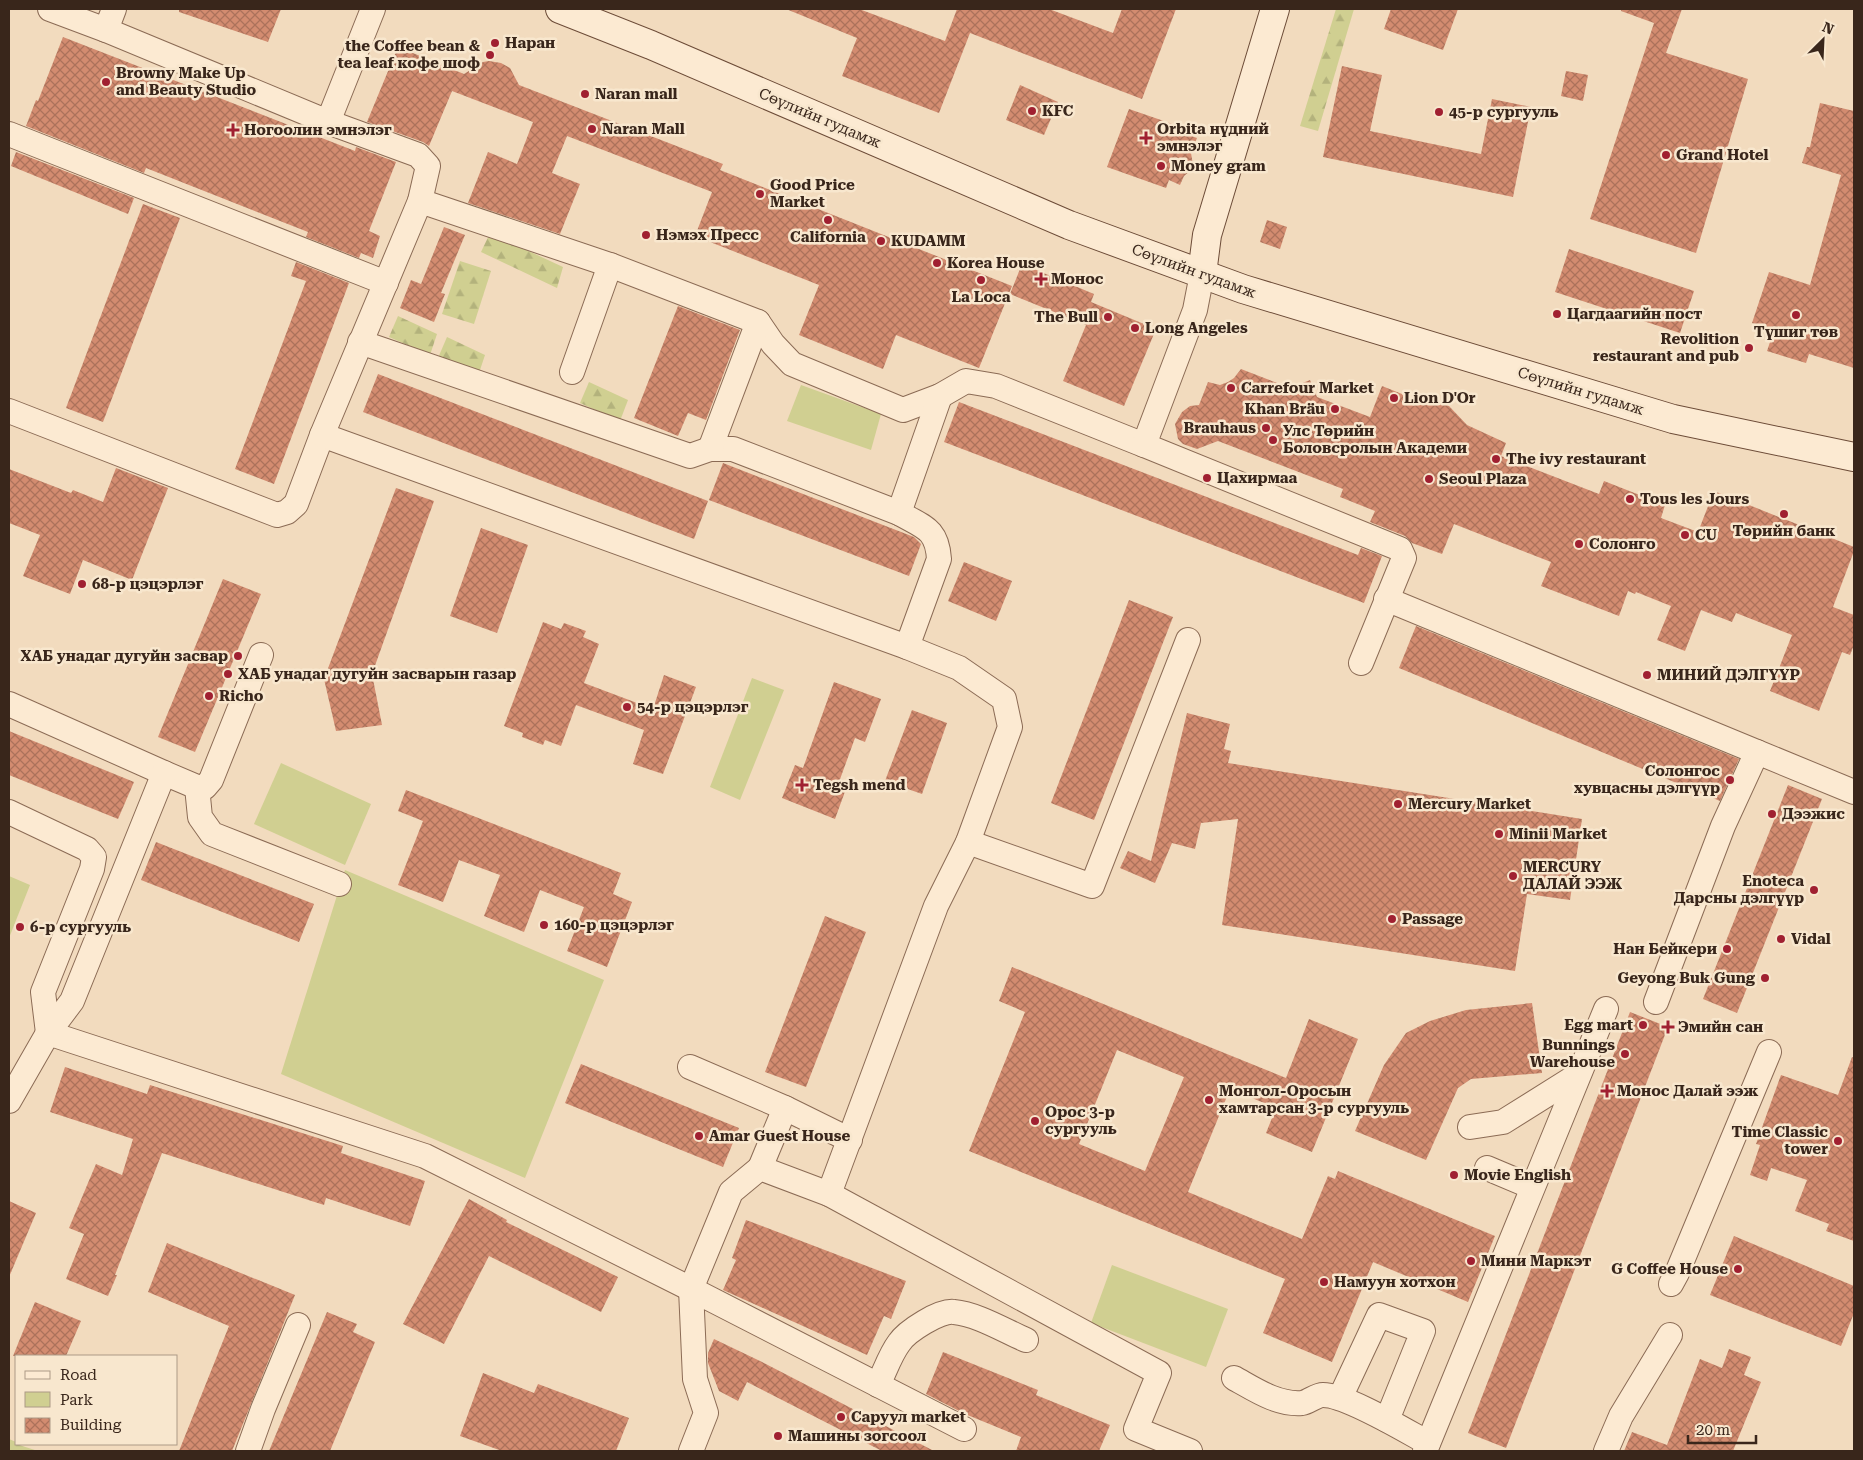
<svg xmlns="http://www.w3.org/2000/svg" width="1863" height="1460" font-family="'Roboto Serif',serif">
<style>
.forest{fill:url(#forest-firs)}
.green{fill:#d0cf91}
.building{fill:url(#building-cross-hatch);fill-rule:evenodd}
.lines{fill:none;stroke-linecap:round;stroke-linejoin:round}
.minor-casing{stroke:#8b6b55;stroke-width:26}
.secondary-casing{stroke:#6d4c38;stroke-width:30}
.minor{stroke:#fcead2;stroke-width:24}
.secondary{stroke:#fcead2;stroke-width:28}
.poi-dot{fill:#a02031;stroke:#f8e7ce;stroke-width:2}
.labels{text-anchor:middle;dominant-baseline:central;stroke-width:5;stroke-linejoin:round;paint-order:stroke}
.poi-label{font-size:15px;font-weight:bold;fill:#39261b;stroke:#f8e7ce;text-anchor:start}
.street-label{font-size:15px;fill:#39261b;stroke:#f8e7ce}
</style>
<defs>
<pattern id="forest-firs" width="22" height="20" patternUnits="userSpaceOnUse" patternTransform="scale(1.25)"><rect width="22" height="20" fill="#d0cf91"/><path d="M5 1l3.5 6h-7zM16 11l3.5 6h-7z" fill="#b3b27c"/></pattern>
<pattern id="building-cross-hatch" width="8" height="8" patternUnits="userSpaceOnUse" patternTransform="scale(1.25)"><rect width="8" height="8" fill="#d38c70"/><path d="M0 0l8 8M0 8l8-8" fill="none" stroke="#ac725b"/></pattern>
</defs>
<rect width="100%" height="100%" fill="#f2dbbe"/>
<g class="forest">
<path d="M1336,9H1354L1318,131L1300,126Z"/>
<path d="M490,233L563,267L557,288L481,252Z"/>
<path d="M460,261L491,271L474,324L442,314Z"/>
<path d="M398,316L437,334L430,355L389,337Z"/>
<path d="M447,337L485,355L478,376L438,358Z"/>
<path d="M589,382L628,400L620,421L580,403Z"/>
<path d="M9,1439L16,1442V1444L38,1451H9Z"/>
</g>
<g class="green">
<path d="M801,385L881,414L871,450L787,421Z"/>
<path d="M752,678L784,690L740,800L710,787Z"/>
<path d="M281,763L371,804L345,865L254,824Z"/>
<path d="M345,870L604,980L525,1178L281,1074Z"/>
<path d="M9,876L30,885L9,938Z"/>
<path d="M1112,1265L1228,1309L1206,1367L1091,1323Z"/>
</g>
<g class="building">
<path d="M179,9H281L268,42L179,12Z"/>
<path d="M786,9H859L945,41L957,9H1049L1113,33L1122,9H1176L1142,99L970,33L939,113L842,76L857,38Z"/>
<path d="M1391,9H1458L1443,50L1384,29Z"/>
<path d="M1621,9H1682L1666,53L1748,79L1696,253L1590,219L1654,23L1621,11Z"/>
<path d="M63,37L355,151L356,147L396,162L369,231L380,236L373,258L361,253L359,258L306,237L308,232L146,168L144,173L26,126L36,100L38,101Z"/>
<path d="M398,47L464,74L483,62L489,61L501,63L510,68L519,85L723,164L720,170L1012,286L979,368L896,335L883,369L799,335L819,285L695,236L712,192L567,136L552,173L580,184L560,234L468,203L488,152L517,164L533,122L452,91L429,146L423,142L367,122Z"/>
<path d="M1342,66L1382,75L1370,131L1481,154L1492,99L1531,107L1513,197L1323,157Z"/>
<path d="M1566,71L1588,75L1583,101L1561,96Z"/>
<path d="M1020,85L1058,102L1044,135L1006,120Z"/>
<path d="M1820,103L1854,111V368L1809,354L1806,363L1767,351L1774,330L1752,323L1769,272L1810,285L1841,175L1802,163L1807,147H1810Z"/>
<path d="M1129,109L1187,129L1185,134L1197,138L1191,153L1193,165L1191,170L1184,176L1180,185L1169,180L1166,188L1107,167Z"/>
<path d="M16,152L134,198L128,214L11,166Z"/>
<path d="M143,204L180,218L103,422L66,408Z"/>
<path d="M1267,220L1287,227L1280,249L1260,242Z"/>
<path d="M444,227L465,235L441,293L445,294L434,322L400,308L411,280L421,284Z"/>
<path d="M1569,249L1694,291L1680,333L1555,292Z"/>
<path d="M296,262L349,283L274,484L235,469L306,281L291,276Z"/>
<path d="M1022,264L1094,294L1091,302L1156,329L1124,406L1063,381L1086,325L1010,294Z"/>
<path d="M678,306L740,330L706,420L688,413L678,436L634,418Z"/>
<path d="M1241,369L1290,388L1310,380L1317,397L1370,417L1382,386L1417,400L1428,398L1438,400L1449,406L1467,425L1506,443L1501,456L1599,494L1604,481L1665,505L1661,518L1698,532L1714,491L1854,547V551L1833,607L1854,615V645L1850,655L1842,652L1819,711L1770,691L1792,635L1736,613L1732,622L1701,610L1685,651L1657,640L1671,606L1636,592L1635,594L1628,591L1619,616L1541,586L1551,562L1454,524L1442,554L1412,543L1405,536L1370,522L1375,511L1340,497L1343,489L1218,441L1197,449L1183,444L1178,439L1175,424L1182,412L1190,406L1199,405L1208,382L1220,385L1228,382L1234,378Z"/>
<path d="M378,374L708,501L694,539L363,412Z"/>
<path d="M959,402L1358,555L1361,548L1382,556L1364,603L944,442Z"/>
<path d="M723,463L914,537L921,544L909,576L709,500Z"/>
<path d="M116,468L168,488L132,580L83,560L70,594L23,576L40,535L9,523V469L71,493L73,490L103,502Z"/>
<path d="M396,488L434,501L372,674L382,725L336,731L324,679Z"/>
<path d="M481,528L528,545L497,633L450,616Z"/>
<path d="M964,562L1012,581L996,621L948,601Z"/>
<path d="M223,579L261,594L195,752L158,737Z"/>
<path d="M1129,600L1173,617L1094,820L1051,803Z"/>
<path d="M543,622L561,629L564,623L586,631L583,637L599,644L584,683L653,709L664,675L696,687L663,774L633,764L644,730L576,705L561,746L545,740L543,745L522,737L523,733L504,726Z"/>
<path d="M1416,626L1739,759L1720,801L1399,668Z"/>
<path d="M834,682L881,699L865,742L855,738L839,782L847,786L835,819L782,798L795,765L803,768Z"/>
<path d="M912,710L947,723L922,794L885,781Z"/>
<path d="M1187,713L1230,724L1224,749L1231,751L1228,763L1582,819L1570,900L1527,894L1515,971L1222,925L1238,819L1201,823L1195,849L1172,843L1155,883L1120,868L1128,851L1151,861Z"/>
<path d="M9,731L134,782L118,819L9,775Z"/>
<path d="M1788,785L1822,799L1737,1013L1703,999Z"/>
<path d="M406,790L621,873L613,894L632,902L607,967L567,951L584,907L540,890L524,932L484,916L500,875L459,860L443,902L398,885L423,821L398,811Z"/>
<path d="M156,842L314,904L299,942L141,880Z"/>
<path d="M825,916L866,932L806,1087L765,1072Z"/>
<path d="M1012,967L1286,1078L1309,1019L1358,1039L1312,1152L1266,1133L1276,1108L1230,1089L1188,1192L1302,1239L1328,1176L1335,1179L1338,1171L1495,1236L1468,1302L1373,1262L1332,1362L1263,1333L1285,1279L969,1151L1025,1012L999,1001ZM1117,1050L1184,1077L1145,1171L1079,1144Z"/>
<path d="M1532,1003L1542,1073L1471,1079L1458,1088L1426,1160L1355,1131L1384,1065L1406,1033L1430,1021L1466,1010Z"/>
<path d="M1630,1012L1668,1027L1506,1448L1468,1433Z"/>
<path d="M1852,1057L1854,1058V1241L1826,1231L1829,1224L1795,1211L1807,1180L1771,1168L1767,1181L1750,1175L1760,1145L1756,1144L1781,1075L1838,1095Z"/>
<path d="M581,1064L739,1128L723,1167L565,1103Z"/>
<path d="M65,1067L147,1094L150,1085L343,1146L341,1153L425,1181L410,1226L326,1198L324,1205L162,1153L115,1275H117L108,1296L66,1279L84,1234L69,1228L96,1164L122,1175L133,1139L50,1112Z"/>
<path d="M469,1199L507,1220L506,1222L618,1277L601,1312L489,1256L444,1344L403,1324Z"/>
<path d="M9,1201L36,1213L9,1277Z"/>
<path d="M746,1220L906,1281L891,1319L884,1316L867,1355L723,1290L736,1260L732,1258Z"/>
<path d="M1734,1236L1854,1286V1313L1841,1346L1710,1295Z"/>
<path d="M167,1243L295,1295L232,1451H179L229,1326L148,1292Z"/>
<path d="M35,1302L81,1321L66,1356H13Z"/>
<path d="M327,1312L357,1324L353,1332L375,1342L370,1354L330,1451H269Z"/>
<path d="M714,1339L760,1361L934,1451H882L747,1382L738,1401L719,1391L708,1363V1353Z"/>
<path d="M1729,1349L1751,1357L1744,1375L1761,1382L1733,1451H1624L1632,1432L1667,1445L1700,1359L1722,1368Z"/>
<path d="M943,1352L1038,1390L1036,1395L1110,1425L1099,1451H1016L1021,1437L965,1414L926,1394Z"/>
<path d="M483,1373L534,1393L538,1384L629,1418L616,1451H502L460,1436Z"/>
</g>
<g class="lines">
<g class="minor-casing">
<g id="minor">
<path d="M50,9L106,30"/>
<path d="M114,9L106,30L328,122L373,9"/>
<path d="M9,134L386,283"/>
<path d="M420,201L610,265L758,322L773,344L792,364L903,410L940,396L966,381L996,386L1144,445"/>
<path d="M1202,274L1195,310L1144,445L1400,549L1404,558L1361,663"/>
<path d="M360,342L690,456L710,449H733L899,513"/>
<path d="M572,372L610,265"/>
<path d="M9,411L277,515L287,512L296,504L322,435L420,201L428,166L418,155L328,122"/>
<path d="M322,435L907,647L959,668L1004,699L1010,727L968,842L936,906L829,1194L1159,1373L1136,1429L1190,1451"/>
<path d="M710,449L758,322"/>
<path d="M1386,599L1757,752"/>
<path d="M907,647L939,559C937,528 923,527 899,513L940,396"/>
<path d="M9,704L164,773L197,787H205L211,780L261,655"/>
<path d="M197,787L200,817L212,834L339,884"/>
<path d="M9,812L87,849L94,857L92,869L43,992L48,1033"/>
<path d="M968,842L1092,886L1188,640"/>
<path d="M1656,1002L1723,826L1757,752L1854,792"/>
<path d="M48,1033L425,1156L691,1289L731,1192L760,1168L829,1194"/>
<path d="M690,1067L785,1108L850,1140"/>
<path d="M9,1101L48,1033L72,1001L164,773"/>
<path d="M1470,1127L1503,1122L1578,1075"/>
<path d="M760,1168L785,1108"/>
<path d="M1487,1168L1532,1187"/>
<path d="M1671,1284L1677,1273L1769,1052"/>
<path d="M1234,1378C1254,1389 1277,1405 1302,1403C1309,1402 1316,1395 1323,1395C1347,1395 1406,1431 1428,1443"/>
<path d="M878,1385C885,1371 890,1355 899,1343C907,1331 940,1310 954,1312C977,1314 1005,1331 1026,1340"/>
<path d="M1340,1398L1379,1315L1423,1331L1387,1420"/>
<path d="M248,1451L263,1409L298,1325"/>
<path d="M691,1451L706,1413L695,1379L691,1289L964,1429"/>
<path d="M1425,1451L1606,1009"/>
<path d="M1606,1451L1621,1416L1670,1335"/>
</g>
</g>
<g class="secondary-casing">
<g id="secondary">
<path d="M560,9L651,45L1069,225L1243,289L1673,419L1854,457"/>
<path d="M1202,274L1207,235L1275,9"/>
</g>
</g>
<use href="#minor" class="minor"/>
<use href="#secondary" class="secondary"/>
</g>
<g class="poi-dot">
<circle cx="495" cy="43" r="5"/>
<circle cx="490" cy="55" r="5"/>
<circle cx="106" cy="82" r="5"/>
<circle cx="585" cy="94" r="5"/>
<circle cx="1032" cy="111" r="5"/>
<circle cx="1439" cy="112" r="5"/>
<circle cx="592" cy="129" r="5"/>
<path d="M230.5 122.5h5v5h5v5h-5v5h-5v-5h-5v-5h5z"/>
<path d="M1143.5 130.5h5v5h5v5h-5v5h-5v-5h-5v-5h5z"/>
<circle cx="1666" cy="155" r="5"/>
<circle cx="1161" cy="166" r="5"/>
<circle cx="760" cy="194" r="5"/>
<circle cx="828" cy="220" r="5"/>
<circle cx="646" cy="235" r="5"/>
<circle cx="881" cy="241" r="5"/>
<circle cx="937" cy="263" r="5"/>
<path d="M1038.5 271.5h5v5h5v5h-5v5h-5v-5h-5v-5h5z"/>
<circle cx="981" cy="280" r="5"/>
<circle cx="1557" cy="314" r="5"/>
<circle cx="1796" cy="315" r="5"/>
<circle cx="1108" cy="317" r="5"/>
<circle cx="1135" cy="328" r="5"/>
<circle cx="1749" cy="348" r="5"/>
<circle cx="1231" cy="388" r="5"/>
<circle cx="1394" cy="398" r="5"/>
<circle cx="1335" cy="409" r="5"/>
<circle cx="1266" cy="428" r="5"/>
<circle cx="1273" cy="440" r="5"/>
<circle cx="1496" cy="459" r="5"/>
<circle cx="1207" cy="478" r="5"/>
<circle cx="1429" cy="479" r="5"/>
<circle cx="1630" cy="499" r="5"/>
<circle cx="1784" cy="514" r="5"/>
<circle cx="1685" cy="535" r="5"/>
<circle cx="1579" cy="544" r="5"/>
<circle cx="82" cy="584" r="5"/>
<circle cx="238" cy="656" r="5"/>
<circle cx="228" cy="674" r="5"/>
<circle cx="1647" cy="675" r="5"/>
<circle cx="209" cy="696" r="5"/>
<circle cx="627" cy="707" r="5"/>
<circle cx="1730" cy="780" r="5"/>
<path d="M799.5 777.5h5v5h5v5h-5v5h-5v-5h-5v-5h5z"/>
<circle cx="1398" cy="804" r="5"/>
<circle cx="1772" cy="814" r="5"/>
<circle cx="1499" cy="834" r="5"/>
<circle cx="1513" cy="876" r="5"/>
<circle cx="1814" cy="890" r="5"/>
<circle cx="1392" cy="919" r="5"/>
<circle cx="544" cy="925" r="5"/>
<circle cx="20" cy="927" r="5"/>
<circle cx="1781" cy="939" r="5"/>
<circle cx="1727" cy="949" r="5"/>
<circle cx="1765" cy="978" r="5"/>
<circle cx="1643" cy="1025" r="5"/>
<path d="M1665.5 1019.5h5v5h5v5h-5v5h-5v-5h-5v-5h5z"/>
<circle cx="1625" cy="1054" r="5"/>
<path d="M1604.5 1083.5h5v5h5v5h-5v5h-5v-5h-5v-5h5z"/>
<circle cx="1209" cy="1100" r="5"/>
<circle cx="1035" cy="1121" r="5"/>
<circle cx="699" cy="1136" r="5"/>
<circle cx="1838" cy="1141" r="5"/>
<circle cx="1454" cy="1175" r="5"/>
<circle cx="1471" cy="1261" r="5"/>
<circle cx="1738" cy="1269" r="5"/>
<circle cx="1324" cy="1282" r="5"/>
<circle cx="841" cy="1417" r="5"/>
<circle cx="778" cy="1436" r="5"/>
</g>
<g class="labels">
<g class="poi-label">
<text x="505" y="43">Наран</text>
<text x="480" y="46" text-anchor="end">the Coffee bean &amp;<tspan x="480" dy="17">tea leaf кофе шоф</tspan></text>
<text x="116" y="73">Browny Make Up<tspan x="116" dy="17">and Beauty Studio</tspan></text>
<text x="595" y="94">Naran mall</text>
<text x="1042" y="111">KFC</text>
<text x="1449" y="112">45-р сургууль</text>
<text x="602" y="129">Naran Mall</text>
<text x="1157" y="129">Orbita нүдний<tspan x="1157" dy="17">эмнэлэг</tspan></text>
<text x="244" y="130">Ногоолин эмнэлэг</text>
<text x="1676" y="155">Grand Hotel</text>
<text x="1171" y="166">Money gram</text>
<text x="770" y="185">Good Price<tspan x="770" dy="17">Market</tspan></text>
<text x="656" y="235">Нэмэх Пресс</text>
<text x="828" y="237" text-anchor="middle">California</text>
<text x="891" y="241">KUDAMM</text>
<text x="947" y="263">Korea House</text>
<text x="1051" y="279">Монос</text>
<text x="981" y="297" text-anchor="middle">La Loca</text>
<text x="1567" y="314">Цагдаагийн пост</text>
<text x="1098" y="317" text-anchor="end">The Bull</text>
<text x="1145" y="328">Long Angeles</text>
<text x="1796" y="332" text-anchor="middle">Түшиг төв</text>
<text x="1739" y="339" text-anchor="end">Revolition<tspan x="1739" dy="17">restaurant and pub</tspan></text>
<text x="1241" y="388">Carrefour Market</text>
<text x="1404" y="398">Lion D'Or</text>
<text x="1325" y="409" text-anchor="end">Khan Bräu</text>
<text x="1256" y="428" text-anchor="end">Brauhaus</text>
<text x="1283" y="431">Улс Төрийн<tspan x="1283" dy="17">Боловсролын Академи</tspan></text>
<text x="1506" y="459">The ivy restaurant</text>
<text x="1217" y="478">Цахирмаа</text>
<text x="1439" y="479">Seoul Plaza</text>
<text x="1640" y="499">Tous les Jours</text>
<text x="1784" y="531" text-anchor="middle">Төрийн банк</text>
<text x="1695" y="535">CU</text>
<text x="1589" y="544">Солонго</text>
<text x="92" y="584">68-р цэцэрлэг</text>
<text x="228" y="656" text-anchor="end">ХАБ унадаг дугуйн засвар</text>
<text x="238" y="674">ХАБ унадаг дугуйн засварын газар</text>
<text x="1657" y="675">МИНИЙ ДЭЛГҮҮР</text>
<text x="219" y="696">Richo</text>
<text x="637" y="707">54-р цэцэрлэг</text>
<text x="1720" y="771" text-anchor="end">Солонгос<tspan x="1720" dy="17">хувцасны дэлгүүр</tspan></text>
<text x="813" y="785">Tegsh mend</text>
<text x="1408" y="804">Mercury Market</text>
<text x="1782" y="814">Дээжис</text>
<text x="1509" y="834">Minii Market</text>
<text x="1523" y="867">MERCURY<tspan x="1523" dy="17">ДАЛАЙ ЭЭЖ</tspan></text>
<text x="1804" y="881" text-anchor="end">Enoteca<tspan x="1804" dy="17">Дарсны дэлгүүр</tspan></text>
<text x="1402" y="919">Passage</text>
<text x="554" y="925">160-р цэцэрлэг</text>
<text x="30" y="927">6-р сургууль</text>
<text x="1791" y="939">Vidal</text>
<text x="1717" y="949" text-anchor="end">Нан Бейкери</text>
<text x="1755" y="978" text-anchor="end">Geyong Buk Gung</text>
<text x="1633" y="1025" text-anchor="end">Egg mart</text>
<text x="1678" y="1027">Эмийн сан</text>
<text x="1615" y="1045" text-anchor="end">Bunnings<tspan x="1615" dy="17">Warehouse</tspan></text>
<text x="1219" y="1091">Монгол-Оросын<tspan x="1219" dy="17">хамтарсан 3-р сургууль</tspan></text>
<text x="1617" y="1091">Монос Далай ээж</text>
<text x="1045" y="1112">Орос 3-р<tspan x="1045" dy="17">сургууль</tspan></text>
<text x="1828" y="1132" text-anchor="end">Time Classic<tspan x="1828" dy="17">tower</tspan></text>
<text x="709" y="1136">Amar Guest House</text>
<text x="1464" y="1175">Movie English</text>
<text x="1481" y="1261">Мини Маркэт</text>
<text x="1728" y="1269" text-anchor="end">G Coffee House</text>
<text x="1334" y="1282">Намуун хотхон</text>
<text x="851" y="1417">Саруул market</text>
<text x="788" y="1436">Машины зогсоол</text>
</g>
<g class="street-label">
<text transform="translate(820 118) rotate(23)">Сөүлийн гудамж</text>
<text transform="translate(1194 271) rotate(20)">Сөүлийн гудамж</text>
<text transform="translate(1581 391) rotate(17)">Сөүлийн гудамж</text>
</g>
</g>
<rect width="1863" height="1460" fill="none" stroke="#39261b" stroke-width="20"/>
<rect x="15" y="1355" width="162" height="90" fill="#f8e7ce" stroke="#ac9a86"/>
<rect x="25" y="1371" width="25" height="8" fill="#fcead2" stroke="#ac9a86"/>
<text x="60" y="1380" font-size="15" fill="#39261b">Road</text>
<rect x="25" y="1392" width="25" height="15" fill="#d0cf91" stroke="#ac9a86"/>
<text x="60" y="1405" font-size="15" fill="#39261b">Park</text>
<rect x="25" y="1418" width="25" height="15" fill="url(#building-cross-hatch)" stroke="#ac9a86"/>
<text x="60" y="1430" font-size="15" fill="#39261b">Building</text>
<g transform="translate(1823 40) rotate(24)" stroke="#f8e7ce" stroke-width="4" paint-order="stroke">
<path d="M0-4L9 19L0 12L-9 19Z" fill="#39261b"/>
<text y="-8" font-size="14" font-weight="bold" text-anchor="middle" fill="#39261b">N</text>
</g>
<path d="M1688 1435v8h68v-8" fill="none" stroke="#39261b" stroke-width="2.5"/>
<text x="1696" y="1435" font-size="15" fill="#39261b" stroke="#f8e7ce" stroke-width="4" paint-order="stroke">20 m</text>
</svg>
